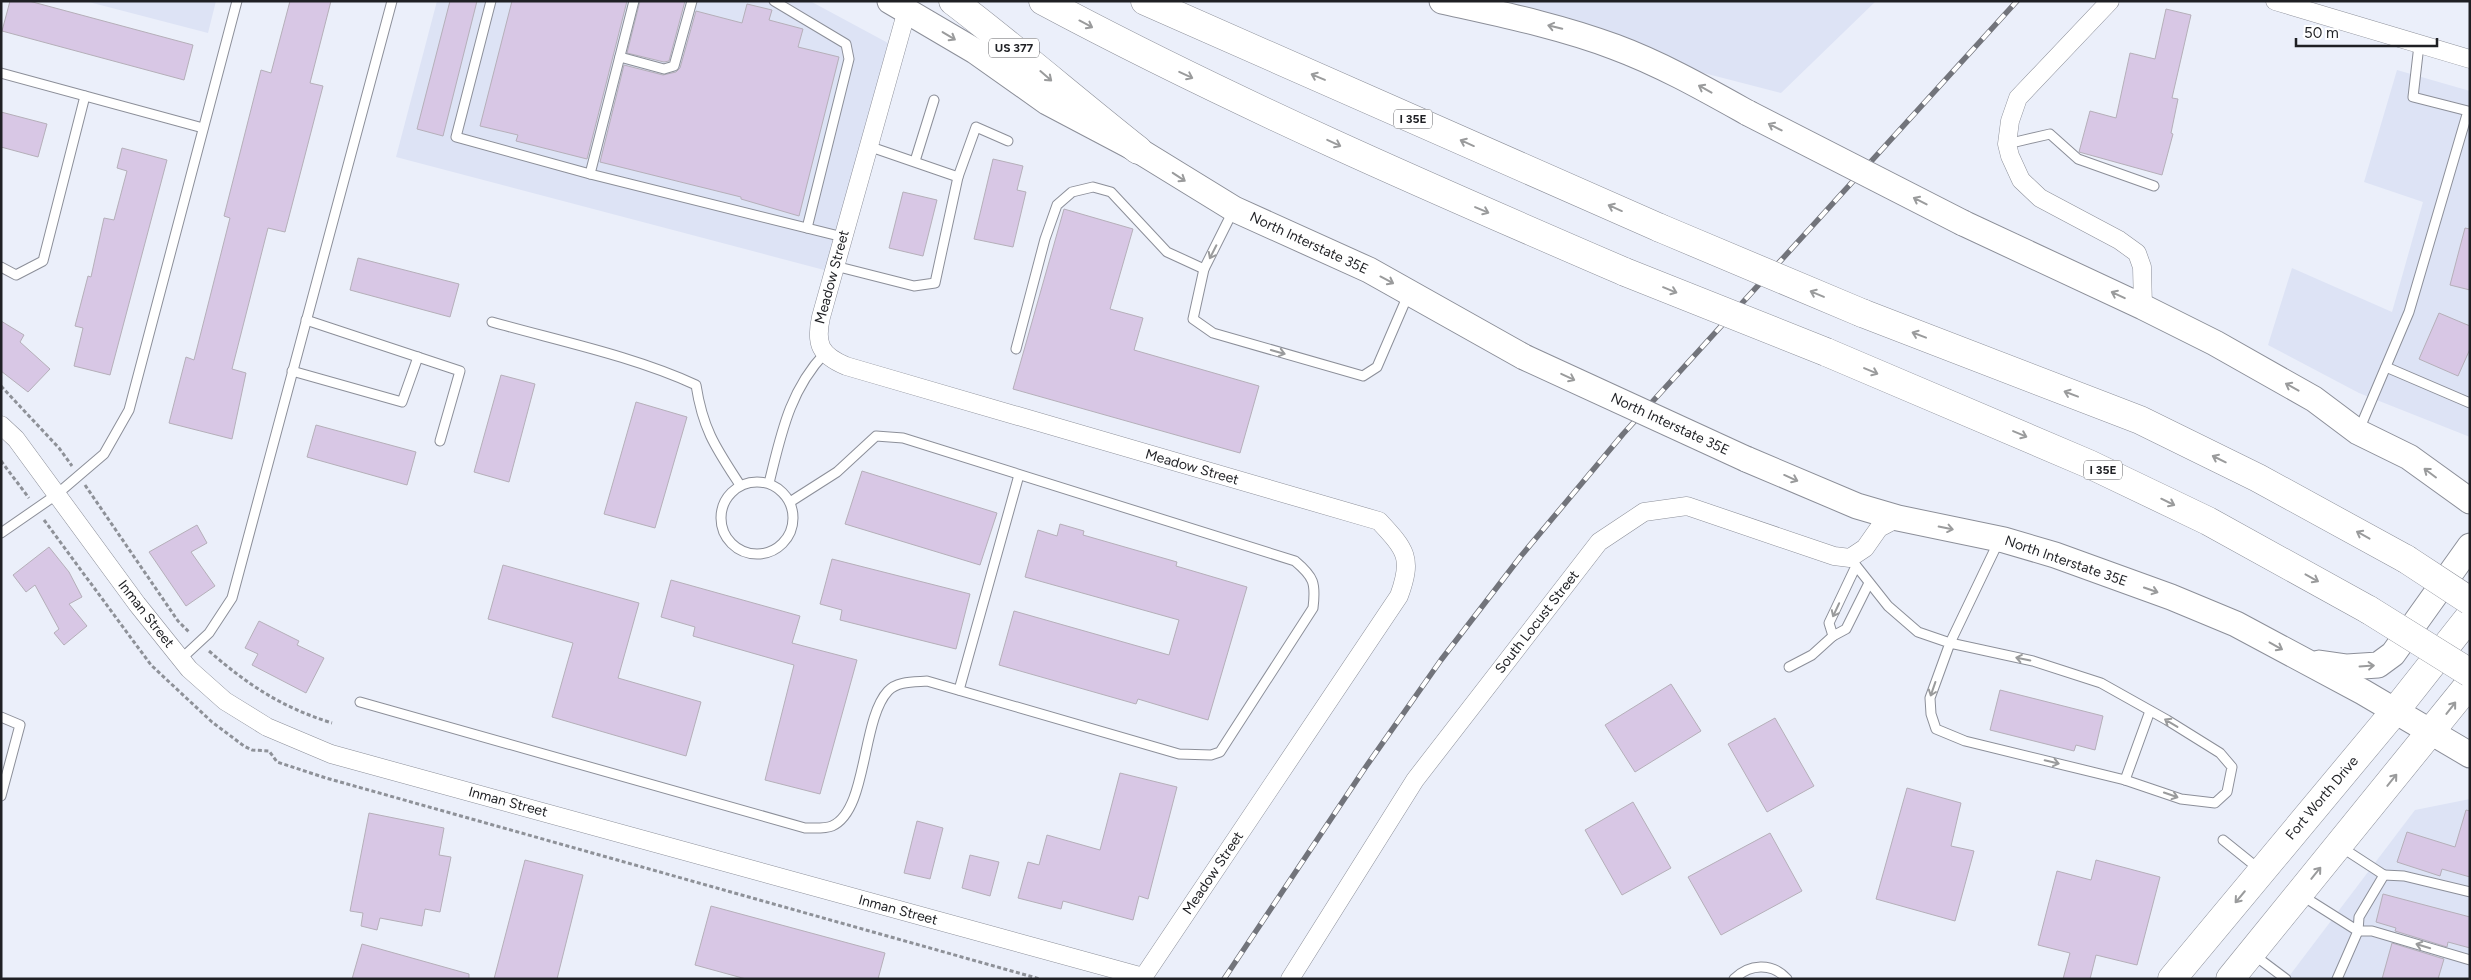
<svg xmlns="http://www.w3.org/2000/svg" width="2471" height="980" font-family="Figtree,sans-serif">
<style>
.built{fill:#dde3f5}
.building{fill:#d8c7e5;stroke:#b5afb9}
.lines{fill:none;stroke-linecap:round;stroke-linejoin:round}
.service-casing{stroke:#8c8f99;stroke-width:11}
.minor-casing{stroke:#8c8f99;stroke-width:19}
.secondary-casing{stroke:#8c8f99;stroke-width:27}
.primary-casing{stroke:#8c8f99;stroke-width:29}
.motorway-casing{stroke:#8c8f99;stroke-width:29}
.path{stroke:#8e9198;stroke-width:3;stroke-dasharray:4 2.5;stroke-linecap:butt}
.service{stroke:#fff;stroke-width:9}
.minor{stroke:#fff;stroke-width:18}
.secondary{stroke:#fff;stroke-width:25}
.primary{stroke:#fff;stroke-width:28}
.motorway{stroke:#fff;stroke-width:28}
.rail-casing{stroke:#72747b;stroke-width:5.5}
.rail{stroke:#fff;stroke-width:4;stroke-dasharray:11;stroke-linecap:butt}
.secondary-bridge-casing{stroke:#8c8f99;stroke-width:27;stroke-linecap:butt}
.motorway-bridge-casing{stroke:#8c8f99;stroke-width:29;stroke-linecap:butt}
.secondary-bridge{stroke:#fff;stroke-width:25}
.motorway-bridge{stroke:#fff;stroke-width:28}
.oneway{stroke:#9a9b9c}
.labels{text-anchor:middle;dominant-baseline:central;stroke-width:5;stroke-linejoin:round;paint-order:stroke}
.shield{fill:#fff;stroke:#626366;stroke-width:1}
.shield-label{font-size:12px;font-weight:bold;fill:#1f2024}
.street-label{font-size:14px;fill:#1f2024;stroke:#fff}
</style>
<rect width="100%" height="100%" fill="#ebeffa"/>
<g class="built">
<path d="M85,1H216L208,33Z"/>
<path d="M437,1H810L888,43L828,271L396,157Z"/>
<path d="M1425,1H1876L1781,93Z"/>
<path d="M2397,70L2470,91V437L2359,393L2268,345L2292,268L2392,312L2423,202L2364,182Z"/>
<path d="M2470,799V979H2287L2415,810Z"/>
</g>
<g class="building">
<path d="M10,1H29L193,45L184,80L2,31Z"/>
<path d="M290,1H331L310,83L323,86L285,232L268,228L232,369L246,373L232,439L169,423L186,357L194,360L230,218L224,216L261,70L271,73Z"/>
<path d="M450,1H477L443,136L417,129Z"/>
<path d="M512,1H627L587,159L516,141L518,135L480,126Z"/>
<path d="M640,1H685L669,61L664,62L627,53Z"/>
<path d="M747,4L772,10L769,20L803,29L798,47L839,57L799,216L741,199V197L600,162L624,65L663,75L676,72L680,68L696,11L742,23Z"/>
<path d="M2166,9L2191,15L2172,98L2178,99L2171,133L2173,134L2162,175L2079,152L2090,111L2116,118L2130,53L2155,59Z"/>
<path d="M1,112L47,124L38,157L1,147Z"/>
<path d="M122,148L167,160L110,375L74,366L83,328L75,326L88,276L91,277L104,218L114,220L127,171L117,168Z"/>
<path d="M993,159L1023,166L1017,190L1026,192L1013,247L974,239Z"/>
<path d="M903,192L937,200L923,256L889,248Z"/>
<path d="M1064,209L1133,229L1110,309L1143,318L1134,350L1259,386L1240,453L1013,389Z"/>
<path d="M2465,228L2470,229V290L2450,285Z"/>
<path d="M358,258L459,284L450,317L350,290Z"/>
<path d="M2439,313L2470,326V349L2458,376L2419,359Z"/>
<path d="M1,321L24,335L20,342L50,369L28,392L1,371Z"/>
<path d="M501,375L535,384L509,482L474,472Z"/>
<path d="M636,402L687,417L655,528L604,514Z"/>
<path d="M316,425L416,452L407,485L307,457Z"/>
<path d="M862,471L997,513L980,565L845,524Z"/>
<path d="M1060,524L1084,531L1083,535L1177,562L1176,566L1247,587L1208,720L1138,699L1136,704L999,665L1014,611L1169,655L1179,620L1025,577L1038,530L1057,536Z"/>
<path d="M197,525L207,543L191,552L215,586L186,606L149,552Z"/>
<path d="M49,547L69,572L82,597L69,604L87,626L64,645L54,633L59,629L35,585L26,592L13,575Z"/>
<path d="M832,559L970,594L956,649L840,620L842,610L820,604Z"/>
<path d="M503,565L639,603L618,678L701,702L686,756L552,717L573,643L488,619Z"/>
<path d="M671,580L800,616L792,643L857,660L820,794L765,780L794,665L693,636L695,627L661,617Z"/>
<path d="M259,621L299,641L297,645L324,658L306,693L252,665L258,654L245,648Z"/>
<path d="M1671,684L1701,731L1635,772L1605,725Z"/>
<path d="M2000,690L2103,716L2095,750L2076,745L2074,751L1990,730Z"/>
<path d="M1775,718L1814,786L1767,812L1728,744Z"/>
<path d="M1120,773L1177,787L1148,899L1139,896L1133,920L1063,901L1061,909L1018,898L1028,862L1039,865L1047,835L1100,850Z"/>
<path d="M1907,788L1961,803L1951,846L1974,851L1955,921L1876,899Z"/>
<path d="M1633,802L1671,868L1622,895L1585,830Z"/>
<path d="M2466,810L2470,811V877L2442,869L2440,876L2397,862L2407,832L2455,847Z"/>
<path d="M369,813L444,828L439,855L451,857L440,912L425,909L422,926L380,918L377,930L361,926L363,913L350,911Z"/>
<path d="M917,821L943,828L930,879L904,873Z"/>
<path d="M1770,833L1802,891L1721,935L1688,877Z"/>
<path d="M970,855L999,862L990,896L962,888Z"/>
<path d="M525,860L583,875L557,979H494Z"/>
<path d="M2096,860L2160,877L2137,965L2096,955L2090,979H2063L2070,953L2038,945L2057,871L2091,880Z"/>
<path d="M2383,894L2470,917V948L2448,942L2447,947L2395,931L2396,928L2376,922Z"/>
<path d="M711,906L885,953L878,979H746L695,965Z"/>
<path d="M2392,943L2444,959L2438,979H2382Z"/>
<path d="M362,944L469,974V979H352Z"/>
</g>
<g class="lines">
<g class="service-casing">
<g id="service">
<path d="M491,1L456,137L590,174"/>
<path d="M634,1L590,174L843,237"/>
<path d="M774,1L846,44L849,59L807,228"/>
<path d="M620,57L664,69L674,66L692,1"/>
<path d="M1,73L203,128"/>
<path d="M2007,144L2050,134L2078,159L2154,186"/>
<path d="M915,161L934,100"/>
<path d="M958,177L976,127L1008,141"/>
<path d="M1233,211L1204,269L1193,319L1213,333L1363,376L1377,367L1405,302L1410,297"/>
<path d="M835,266L914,286L935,283L958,177L868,146"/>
<path d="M1,267L16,275L43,261L85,96"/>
<path d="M306,320L460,371L440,441"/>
<path d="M492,322C559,341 633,356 696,385C703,430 716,448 740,485"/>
<path d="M1016,349L1045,239L1057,205L1072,192L1093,187L1111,192L1167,252L1204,269"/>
<path d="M2386,367L2470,403"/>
<path d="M292,371L402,402L418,357"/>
<path d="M2359,430L2409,312L2468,111L2413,97L2419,45"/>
<circle cx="757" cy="518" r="36"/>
<path d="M769,483C781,435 789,391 825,353"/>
<path d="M1,533L56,495L104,454L129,410L237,1"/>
<path d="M1850,558L1888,606L1918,632L1950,643L2033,661L2101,683L2167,720L2220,753L2232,767L2227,792L2215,803L2181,799L2125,780L1965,741L1936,729L1931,714L1930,698L1950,643L1995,549L2001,543"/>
<path d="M1856,566L1829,623L1833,636L1846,629L1869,583"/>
<path d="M181,659L209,633L232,598L392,1"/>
<path d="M1789,667L1812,655L1833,636"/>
<path d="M959,690L1019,475"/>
<path d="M360,702L805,828C813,828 825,829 832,826C868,810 861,720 888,691C897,681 914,682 927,681L1179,754L1211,755L1220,752L1313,608C1316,583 1314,577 1295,561L903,438L876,436L837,472L790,502"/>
<path d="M1,717L20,725L1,796"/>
<path d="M2125,780L2150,711"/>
<path d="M2223,840L2259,869"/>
<path d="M2341,847L2384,875L2359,917L2358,931H2372L2470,960"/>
<path d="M2384,875L2404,876L2470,892"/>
<path d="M2301,895L2358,931L2337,979"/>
<path d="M2254,955L2286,979"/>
<path d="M1734,979C1749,964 1772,962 1787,979"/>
</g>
</g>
<g class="minor-casing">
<g id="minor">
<path d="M2110,1L2018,98L2010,121L2007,144L2010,156L2021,180L2040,198L2119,240L2137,253L2142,267L2143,307"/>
<path d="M2275,1L2470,59"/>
<path d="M907,10L821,317C815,344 820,355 846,366L1379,521C1406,550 1413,558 1399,596L1142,979"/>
<path d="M1,425L16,439L137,604L189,669L225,701L267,727L331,754L1143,977"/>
<path d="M1290,979L1415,780L1599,542L1644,512L1687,506L1834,556L1850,558L1865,548L1879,528L1898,518"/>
</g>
</g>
<g class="secondary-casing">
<g id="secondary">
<path d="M890,1L975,51L1047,102L1138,150L1234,209L1369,270L1524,357"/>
<path d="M1442,1C1500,14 1559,26 1615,47C1661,64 1705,89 1748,113"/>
<path d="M1963,223L2143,307L2215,343L2314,399L2358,432L2409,457L2470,501"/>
<path d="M1746,459L1857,506L1898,518L2004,540L2055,555L2171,597L2236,624L2363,692L2470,755"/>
<path d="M2319,663L2347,667L2378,665L2393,654L2470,546"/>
</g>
</g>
<g class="primary-casing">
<g id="primary">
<path d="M2172,979L2395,711L2470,616"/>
<path d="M2230,979L2470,683"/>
</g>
</g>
<g class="motorway-casing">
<g id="motorway">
<path d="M953,1C1016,49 1076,101 1138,150"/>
<path d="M1043,1C1232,102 1428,187 1625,272"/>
<path d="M1145,1L1660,228"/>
<path d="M1862,313L2140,420L2258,478L2406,559"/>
<path d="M1826,352L2089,464L2208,521L2369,610"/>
</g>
</g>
<g class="path">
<path d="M1,386L59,448L72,466"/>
<path d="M1,461L29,498"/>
<path d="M85,485L178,621L190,633"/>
<path d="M44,520L151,665L212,722L244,746L252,750L269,751L277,762L326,778L1040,979"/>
<path d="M209,651C248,685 281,707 332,723"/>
</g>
<use href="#service" class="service"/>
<use href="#minor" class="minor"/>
<use href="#secondary" class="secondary"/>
<use href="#primary" class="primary"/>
<use href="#motorway" class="motorway"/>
<g class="rail-casing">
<path id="rail" d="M1224,979L1365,768L1441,660L1521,556L1623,434L2017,1"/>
</g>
<use href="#rail" class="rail"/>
<g class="secondary-bridge-casing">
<g id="secondary-bridge">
<path d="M1748,113L1963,223"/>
<path d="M1524,357L1746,459"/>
</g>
</g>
<g class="motorway-bridge-casing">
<g id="motorway-bridge">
<path d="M1660,228L1862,313"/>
<path d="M1625,272L1826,352"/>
<path d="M2406,559L2470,601"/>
<path d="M2369,610L2470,673"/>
</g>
</g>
<use href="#secondary-bridge" class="secondary-bridge"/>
<use href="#motorway-bridge" class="motorway-bridge"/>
</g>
<defs><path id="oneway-shaft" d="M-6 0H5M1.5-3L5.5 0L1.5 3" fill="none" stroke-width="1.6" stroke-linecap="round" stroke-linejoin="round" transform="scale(1.25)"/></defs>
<g class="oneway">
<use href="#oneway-shaft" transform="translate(1086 24) rotate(28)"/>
<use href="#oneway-shaft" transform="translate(1555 27) rotate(-166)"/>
<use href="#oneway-shaft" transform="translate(949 36) rotate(31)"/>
<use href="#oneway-shaft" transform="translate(1186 75) rotate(25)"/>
<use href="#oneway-shaft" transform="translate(1046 76) rotate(41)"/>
<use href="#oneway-shaft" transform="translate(1318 77) rotate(-157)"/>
<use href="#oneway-shaft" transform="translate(1705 89) rotate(-151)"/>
<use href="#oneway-shaft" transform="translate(1775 127) rotate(-153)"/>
<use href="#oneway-shaft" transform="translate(1334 143) rotate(25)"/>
<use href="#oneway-shaft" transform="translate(1467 143) rotate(-156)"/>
<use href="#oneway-shaft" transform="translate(1179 177) rotate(33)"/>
<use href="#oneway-shaft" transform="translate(1920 201) rotate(-153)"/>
<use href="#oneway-shaft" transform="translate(1615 208) rotate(-156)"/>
<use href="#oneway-shaft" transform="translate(1482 210) rotate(23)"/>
<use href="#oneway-shaft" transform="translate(1213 252) rotate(117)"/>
<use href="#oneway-shaft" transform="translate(1387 280) rotate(28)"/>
<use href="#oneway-shaft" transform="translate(1670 290) rotate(22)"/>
<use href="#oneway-shaft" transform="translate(1817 294) rotate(-157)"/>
<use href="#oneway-shaft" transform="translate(2118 295) rotate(-155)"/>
<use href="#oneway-shaft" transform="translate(1919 335) rotate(-159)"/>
<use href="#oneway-shaft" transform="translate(1278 352) rotate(16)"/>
<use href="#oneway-shaft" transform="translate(1871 371) rotate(23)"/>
<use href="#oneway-shaft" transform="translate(1568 377) rotate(25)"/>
<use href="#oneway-shaft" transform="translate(2292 387) rotate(-151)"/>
<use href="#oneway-shaft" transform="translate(2071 394) rotate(-159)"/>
<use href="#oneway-shaft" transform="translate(2020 434) rotate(23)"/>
<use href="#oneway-shaft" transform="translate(2219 459) rotate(-154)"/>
<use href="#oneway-shaft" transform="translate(2430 473) rotate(-143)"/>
<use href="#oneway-shaft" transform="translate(1791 478) rotate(24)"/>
<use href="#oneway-shaft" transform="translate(2168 502) rotate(26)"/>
<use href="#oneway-shaft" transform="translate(1946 528) rotate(11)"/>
<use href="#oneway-shaft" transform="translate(2363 535) rotate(-151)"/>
<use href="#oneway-shaft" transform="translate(2312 578) rotate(29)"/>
<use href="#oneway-shaft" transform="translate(2151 590) rotate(19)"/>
<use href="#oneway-shaft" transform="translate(1836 610) rotate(115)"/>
<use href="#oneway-shaft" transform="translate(2276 646) rotate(29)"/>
<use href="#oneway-shaft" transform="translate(2023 659) rotate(-168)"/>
<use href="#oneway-shaft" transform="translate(2367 666) rotate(-4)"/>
<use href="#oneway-shaft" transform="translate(1933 689) rotate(109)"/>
<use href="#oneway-shaft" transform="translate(2451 708) rotate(-52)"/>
<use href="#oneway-shaft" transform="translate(2171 723) rotate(-149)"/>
<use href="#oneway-shaft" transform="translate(2052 762) rotate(13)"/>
<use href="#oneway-shaft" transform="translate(2392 780) rotate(-51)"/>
<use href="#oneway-shaft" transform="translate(2171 795) rotate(19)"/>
<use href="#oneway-shaft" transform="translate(2316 873) rotate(-51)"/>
<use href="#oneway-shaft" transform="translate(2240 897) rotate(130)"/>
<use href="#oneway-shaft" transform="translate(2423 946) rotate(-163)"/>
</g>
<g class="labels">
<g class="shield">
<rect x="989" y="38.5" width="50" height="19" rx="4"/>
<rect x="1394" y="109.5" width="38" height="19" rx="4"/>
<rect x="2084" y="460.5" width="38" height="19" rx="4"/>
</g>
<g class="shield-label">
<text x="1014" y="48">US 377</text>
<text x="1413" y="119">I 35E</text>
<text x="2103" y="470">I 35E</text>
</g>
<g class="street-label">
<text transform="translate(1309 243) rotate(25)">North Interstate 35E</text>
<text transform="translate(832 277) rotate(-75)">Meadow Street</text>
<text transform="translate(1670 424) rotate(25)">North Interstate 35E</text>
<text transform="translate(1192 467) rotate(16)">Meadow Street</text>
<text transform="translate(2066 561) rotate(19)">North Interstate 35E</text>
<text transform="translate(146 614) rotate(52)">Inman Street</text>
<text transform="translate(1537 622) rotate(-52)">South Locust Street</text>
<text transform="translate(2322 798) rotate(-50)">Fort Worth Drive</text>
<text transform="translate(508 802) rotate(15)">Inman Street</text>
<text transform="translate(1213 873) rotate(-56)">Meadow Street</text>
<text transform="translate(898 910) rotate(15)">Inman Street</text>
</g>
</g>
<rect width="2471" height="980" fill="none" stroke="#1f2024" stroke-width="5"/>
<path d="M2296 38v8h141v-8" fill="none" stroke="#1f2024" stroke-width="2.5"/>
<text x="2304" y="38" font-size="15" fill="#1f2024" stroke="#ffffff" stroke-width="4" paint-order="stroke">50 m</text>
</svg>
